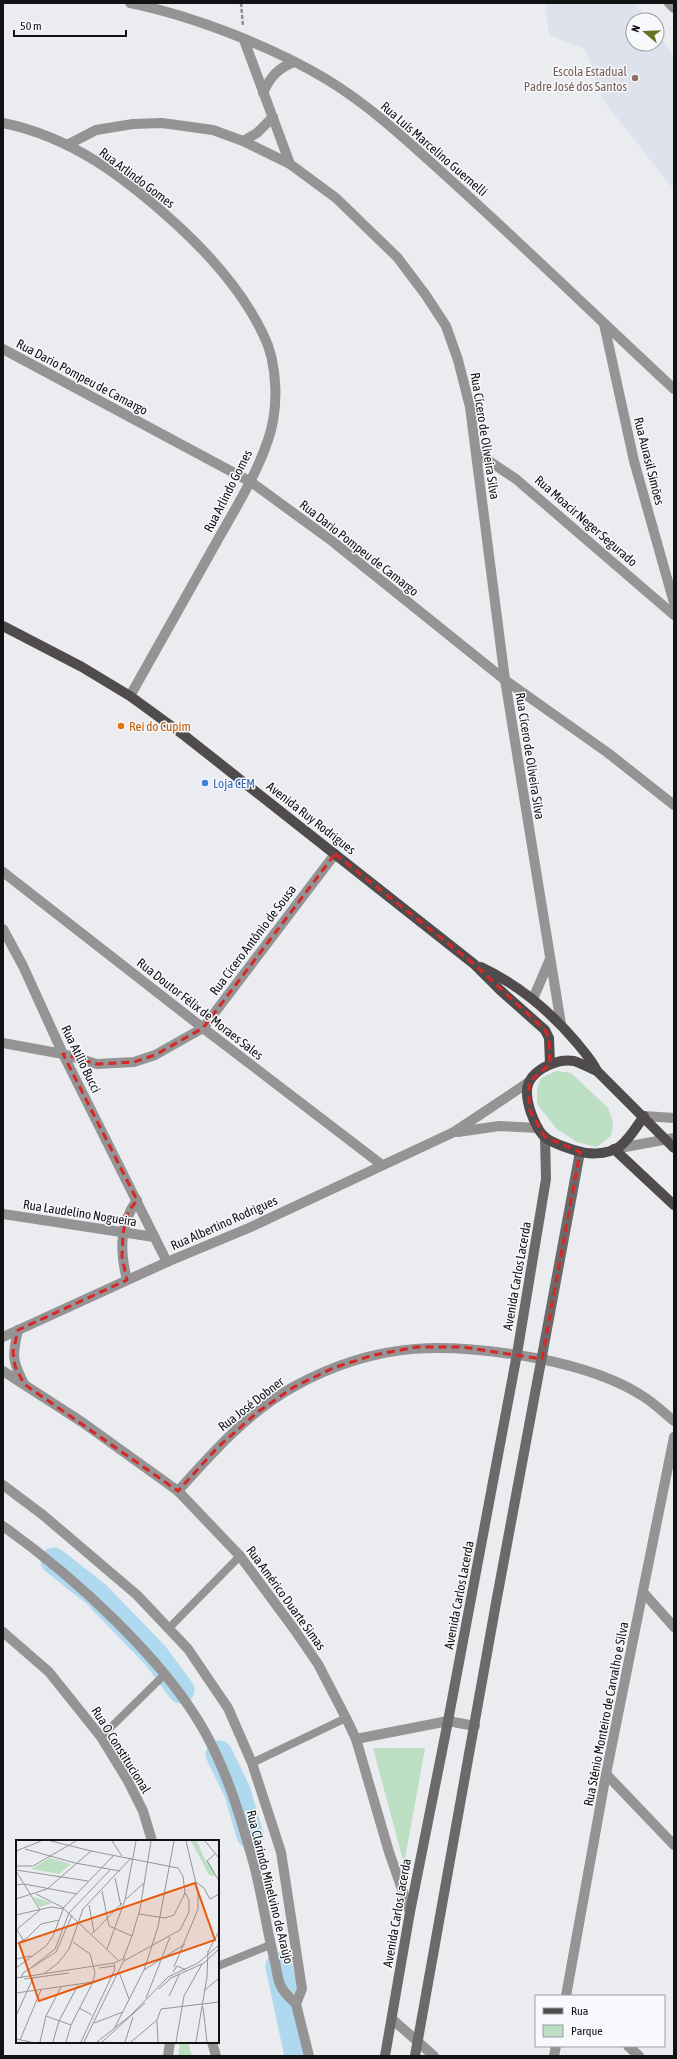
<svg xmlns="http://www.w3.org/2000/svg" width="677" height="2059" font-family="'Asap Condensed',sans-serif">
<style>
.built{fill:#dee2ed}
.park{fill:#bcdec2}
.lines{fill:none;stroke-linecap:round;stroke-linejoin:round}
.river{stroke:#aed9ef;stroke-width:27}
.path{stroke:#8c8e90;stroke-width:2.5;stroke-dasharray:4 2;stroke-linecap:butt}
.service{stroke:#959393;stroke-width:8}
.minor{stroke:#959393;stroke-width:10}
.tertiary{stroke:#959393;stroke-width:10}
.secondary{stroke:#6c6969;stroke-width:10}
.primary{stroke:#4f4c4b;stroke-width:10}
.marked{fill:none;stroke:#d62828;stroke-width:3;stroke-dasharray:8 5;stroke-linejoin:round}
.education-dot{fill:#8d6e63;stroke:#f7f9fd;stroke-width:1.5}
.food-dot{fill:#e8710a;stroke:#f7f9fd;stroke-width:1.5}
.shop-dot{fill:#3f7fe0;stroke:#f7f9fd;stroke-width:1.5}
.labels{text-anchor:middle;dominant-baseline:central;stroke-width:3;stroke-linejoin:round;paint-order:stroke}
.education-label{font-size:13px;fill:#785e54;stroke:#f7f9fd;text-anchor:end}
.street-label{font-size:13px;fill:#111213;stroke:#f7f9fd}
.food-label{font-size:13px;fill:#c56008;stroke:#f7f9fd;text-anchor:start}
.shop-label{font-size:13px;fill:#366cbe;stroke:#f7f9fd;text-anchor:start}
.inset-road{fill:none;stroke:#939598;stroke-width:1}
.view{fill:#e8590c;fill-opacity:0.15;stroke:#e8590c;stroke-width:2}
.inset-edge{fill:none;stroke:#111213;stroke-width:2}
</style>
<rect width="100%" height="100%" fill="#eaecf0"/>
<path class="built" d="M545,3H635L648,20H633V44H657V33L674,56V190L603,100L585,49L549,35Z"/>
<g class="park">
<path d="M556,1071L571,1073L608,1108L613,1122L611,1136L597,1147L577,1142L557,1129L537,1104V1090L541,1078Z"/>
<path d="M373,1748H425L404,1864Z"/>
<path d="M180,2042H188L192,2056H178Z"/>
</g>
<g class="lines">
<g class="river">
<path d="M54,1561L96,1594L155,1655L181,1690"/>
<path d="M219,1754L237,1791L250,1835"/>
<path d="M279,1966L298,2056"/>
</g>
<path class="path" d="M241,3L243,26"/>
<g class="service">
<path d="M169,1628L240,1556"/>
<path d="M101,1737L165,1674"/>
<path d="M252,1763L346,1718"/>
<path d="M218,1966L270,1945"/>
</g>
<g class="minor">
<path d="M130,3C191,15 273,47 326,79C374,108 414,147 455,184C529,251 601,321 674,389"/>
<path d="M669,3L674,8"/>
<path d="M244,40L290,164"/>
<path d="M263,93C270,77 278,68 294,62"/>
<path d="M3,123C72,137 124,177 175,223C209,254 243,292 263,334C278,363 279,409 268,440C256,476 235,509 216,543C187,594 159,645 130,696"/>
<path d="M243,141L257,133L273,117"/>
<path d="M69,144L96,130L133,124L162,123L213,130L243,141L290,164L336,198L397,257L425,294L446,326L458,360L470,407L505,680L561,1024"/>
<path d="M604,324L634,461L674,603"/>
<path d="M3,349L251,482L332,541L505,680L608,753L674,805"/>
<path d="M477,453L516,479L674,615"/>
<path d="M3,872L203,1028L382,1165"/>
<path d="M3,929L23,966L63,1054L167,1262"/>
<path d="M533,999L550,959"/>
<path d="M3,1043L63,1054L97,1064L134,1062L155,1055L203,1028L335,854"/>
<path d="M644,1116L674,1118"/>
<path d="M614,1149L674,1138"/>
<path d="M3,1214L154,1237"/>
<path d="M127,1280C120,1252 119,1225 137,1200"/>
<path d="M18,1330C12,1356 12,1360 24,1384"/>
<path d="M3,1371L82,1422L178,1491L240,1556L294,1629L318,1664L346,1718L356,1739L389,1852L410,1912"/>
<path d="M3,1485L43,1515L137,1595L188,1649L228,1708L252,1763L281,1852L302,1989L296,2004L309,2056"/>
<path d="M178,1491C212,1453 249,1411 295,1386C379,1340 449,1342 541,1359C575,1366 611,1376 641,1395C653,1402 663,1412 674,1421"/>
<path d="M3,1526C73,1576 165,1659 206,1734C228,1775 240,1815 252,1858C262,1892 266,1928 275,1962C277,1970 277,1981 282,1988C285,1994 291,1999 296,2004"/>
<path d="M643,1592L674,1627"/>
<path d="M3,1632L49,1672L101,1737L128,1781L143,1811L152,1841"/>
<path d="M356,1739L448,1721L475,1726"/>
<path d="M606,1774L674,1845"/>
<path d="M566,1996L606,1774L674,1437"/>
<path d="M392,2019L434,2056"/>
<path d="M212,2042L216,2056"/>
<path d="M628,2046L639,2056"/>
<path d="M168,2056L170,2042"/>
<path d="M554,2056L556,2046"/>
</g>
<g class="tertiary">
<path d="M458,1132L499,1126L538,1128"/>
<path d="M3,1337L167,1262L251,1227L454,1132L529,1082"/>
</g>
<g class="secondary">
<path d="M385,2056L410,1912L448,1721L517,1354L546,1179L545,1137"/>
<path d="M415,2056L496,1603L580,1152"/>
</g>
<g class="primary">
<path d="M3,626L82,667L130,696L185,736L474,964L500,990L545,1030L549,1038L550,1064"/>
<path d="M481,967C519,985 550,1011 577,1043C584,1052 592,1060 597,1071L674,1148"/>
<path d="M597,1071C589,1068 581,1063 574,1061C559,1058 536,1068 529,1082C524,1093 529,1108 533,1118C536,1125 540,1134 546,1138C554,1144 565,1147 574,1150C588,1155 606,1155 619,1147C629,1140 637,1126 644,1116"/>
<path d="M614,1149L674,1205"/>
</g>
</g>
<path class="marked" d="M335,854L474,964L545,1030L549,1038L550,1064L529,1082V1109L545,1137L580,1152L542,1359L462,1347H417L374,1355L333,1368L294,1387L259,1411L218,1447L178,1491L24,1384L15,1366L13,1352L18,1330L127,1280L122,1257L123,1233L128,1212L137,1200L63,1054L97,1064L134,1062L155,1055L203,1028Z"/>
<circle class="education-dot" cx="635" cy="78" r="4"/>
<circle class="food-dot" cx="121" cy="726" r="4"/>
<circle class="shop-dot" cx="205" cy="783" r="4"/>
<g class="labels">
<g class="education-label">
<text x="627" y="71">Escola Estadual<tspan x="627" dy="15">Padre José dos Santos</tspan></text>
</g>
<g class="street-label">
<text transform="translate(434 149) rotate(41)">Rua Luís Marcelino Guernelli</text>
<text transform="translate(137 178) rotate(37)">Rua Arlindo Gomes</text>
<text transform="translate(82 377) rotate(28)">Rua Dario Pompeu de Camargo</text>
<text transform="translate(485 436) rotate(81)">Rua Cícero de Oliveira Silva</text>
<text transform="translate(649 461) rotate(76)">Rua Aurasil Simões</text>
<text transform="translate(228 491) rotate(-63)">Rua Arlindo Gomes</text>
<text transform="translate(586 521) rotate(41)">Rua Moacir Neger Segurado</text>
<text transform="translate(359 548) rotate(38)">Rua Dario Pompeu de Camargo</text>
<text transform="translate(530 756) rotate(81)">Rua Cícero de Oliveira Silva</text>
<text transform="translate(311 818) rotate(38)">Avenida Ruy Rodrigues</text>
<text transform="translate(253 940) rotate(-53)">Rua Cícero Antônio de Sousa</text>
<text transform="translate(200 1009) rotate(38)">Rua Doutor Félix de Moraes Sales</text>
<text transform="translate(81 1059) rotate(64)">Rua Atílio Bucci</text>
<text transform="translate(80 1213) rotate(9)">Rua Laudelino Nogueira</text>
<text transform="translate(224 1223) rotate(-24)">Rua Albertino Rodrigues</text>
<text transform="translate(517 1276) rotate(-80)">Avenida Carlos Lacerda</text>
<text transform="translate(251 1404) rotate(-38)">Rua José Dobner</text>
<text transform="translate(459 1595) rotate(-79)">Avenida Carlos Lacerda</text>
<text transform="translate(286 1598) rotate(54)">Rua Américo Duarte Simas</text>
<text transform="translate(606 1714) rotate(-79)">Rua Stênio Monteiro de Carvalho e Silva</text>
<text transform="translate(121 1750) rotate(58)">Rua O Constitucional</text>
<text transform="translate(270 1887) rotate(76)">Rua Clarindo Minelvino de Araújo</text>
<text transform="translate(397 1913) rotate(-80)">Avenida Carlos Lacerda</text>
</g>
<g class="food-label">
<text x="129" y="726">Rei do Cupim</text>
</g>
<g class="shop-label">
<text x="213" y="783">Loja CEM</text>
</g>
</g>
<g transform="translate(16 1840)">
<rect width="203" height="203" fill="#eaecf0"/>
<path d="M175,1H181L188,18L196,26L199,36L193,35Z" fill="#bcdec2"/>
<path d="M34,18L55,24L43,34L15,29ZM17,57H18L36,63L24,67Z" fill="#bcdec2"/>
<path class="inset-road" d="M35,1L75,11L162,28L167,36L169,53L158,75L149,78L123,74M96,1L106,16M189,1L203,18M9,9L59,23L104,31M0,11L25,1M199,14L191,21L203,41M0,26H17L60,1M0,30L72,41M0,31L24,70L0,90M99,38L105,66M180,42L188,48L194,59L203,54M0,45L8,44L61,54M86,51L93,86L116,96M20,54L48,68M0,59L31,49L75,11M110,59L128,43M73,65L78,92M0,75L35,67L48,69L102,120M1,90L8,101M76,94L106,63M0,104L11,98L25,84L43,80M91,109L109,60L120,1M192,112L203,91M0,119L15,116M108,121L164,90L173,72V60L169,53M16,127L39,109L53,73L94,30M158,127L182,69V52L170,1M0,128L30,106L37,96L48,67L98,15M83,128L98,126M128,130L169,104M103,132L113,159M157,132L161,126L170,130M29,133L42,123L53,109L67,69L115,18M0,138L98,123M5,138L7,133L40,112L56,75M8,139L53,133M143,149L155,138L188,123L203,109M189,150L203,138M0,153L77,142M153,156L163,135M130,158L154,97M203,160V176M187,167L191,202M63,168L76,175M0,176L17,138M30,176L55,185M141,181L142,202M78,183L107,172M99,187L128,130L142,87L158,1M0,199L15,202M4,200L25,150M24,202L30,176L45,147M37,202L43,181L62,145M50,202L55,185L77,142L79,133L74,114L57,102M65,202L99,129L98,123L107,119L116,96L124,69L135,1M68,202L109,118M81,202L115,175L152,137L182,123L203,105M86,202L129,163M109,202L117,177M115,202L141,180L145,169L203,162M160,202L168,156L186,124M180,202L191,137L192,111"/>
<path class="view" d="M179,43L199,100L23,161L3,103Z"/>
<rect width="203" height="203" class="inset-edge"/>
</g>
<rect width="677" height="2059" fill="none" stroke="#111213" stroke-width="8"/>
<rect x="535" y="1995" width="130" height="52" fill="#f7f9fd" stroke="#9b9d9f"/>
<rect x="543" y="2008" width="20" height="6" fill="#4f4c4b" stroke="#9b9d9f"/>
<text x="571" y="2015" font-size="12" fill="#111213">Rua</text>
<rect x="543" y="2025" width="20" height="12" fill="#bcdec2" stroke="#9b9d9f"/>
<text x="571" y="2035" font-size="12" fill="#111213">Parque</text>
<g transform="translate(645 32) rotate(289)"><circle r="19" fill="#f7f9fd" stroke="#9b9d9f"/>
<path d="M0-3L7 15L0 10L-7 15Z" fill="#667522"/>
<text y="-6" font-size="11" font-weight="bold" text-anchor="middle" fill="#111213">N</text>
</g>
<path d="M14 30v6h112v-6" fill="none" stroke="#111213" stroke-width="2"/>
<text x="20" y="30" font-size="12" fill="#111213" stroke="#f7f9fd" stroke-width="3" paint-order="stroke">50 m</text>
</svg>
